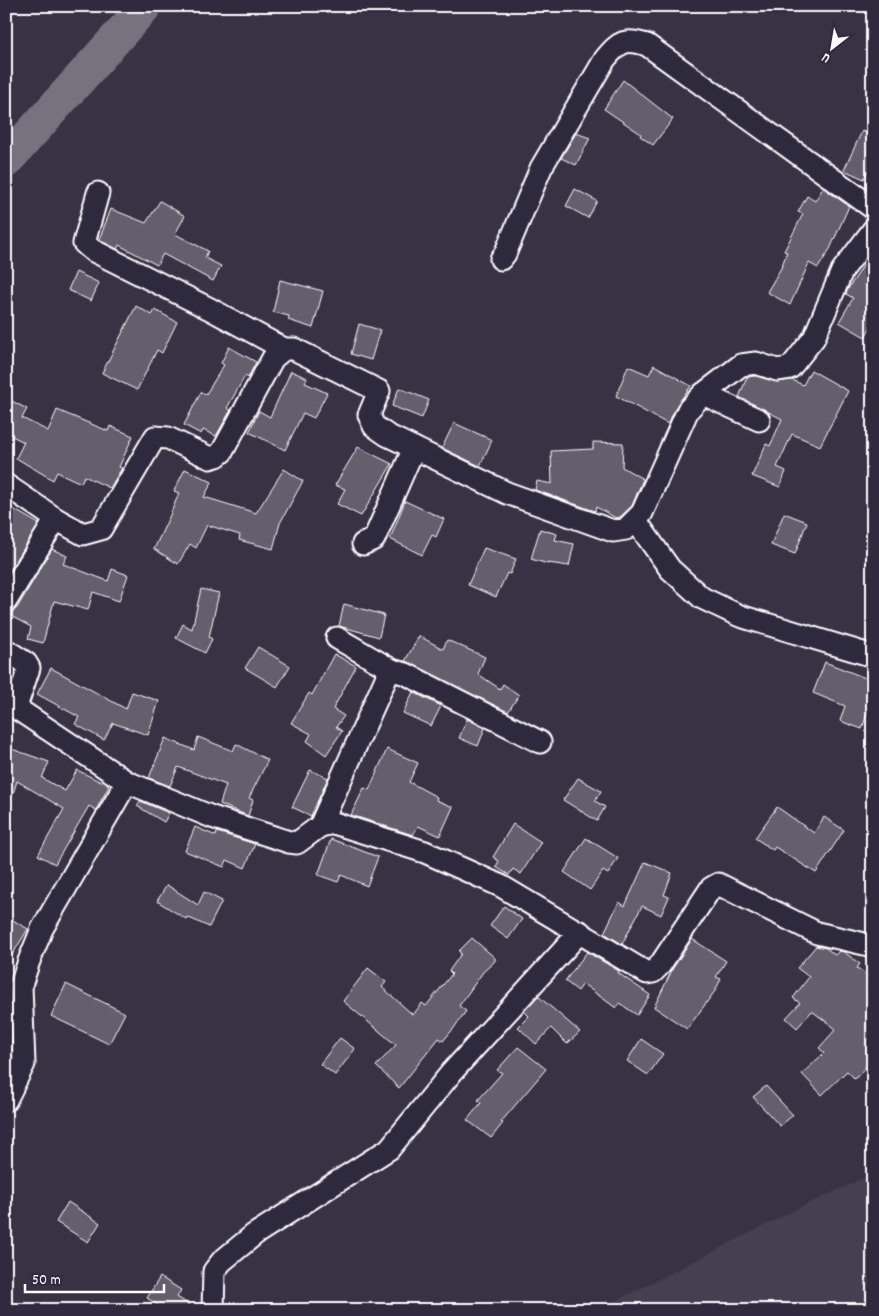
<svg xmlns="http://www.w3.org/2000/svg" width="879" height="1316" font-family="Dekko,sans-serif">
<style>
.built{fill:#444051}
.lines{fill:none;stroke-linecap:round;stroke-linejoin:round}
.river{stroke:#76737f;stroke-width:34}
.building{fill:#635f6d;stroke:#fff}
.street-casing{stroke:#fff;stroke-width:25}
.street{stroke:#2f2a3d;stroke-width:21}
</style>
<rect width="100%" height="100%" fill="#373345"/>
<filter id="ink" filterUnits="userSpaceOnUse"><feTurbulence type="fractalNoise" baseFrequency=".02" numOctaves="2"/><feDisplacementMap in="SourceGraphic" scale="10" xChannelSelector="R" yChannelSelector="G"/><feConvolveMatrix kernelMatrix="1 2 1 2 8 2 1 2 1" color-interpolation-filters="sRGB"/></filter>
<g filter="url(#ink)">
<path class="built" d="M873,1174V1310H598L803,1206Z"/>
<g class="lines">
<path class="river" d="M6,161L145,6"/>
</g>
<g class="building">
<path d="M623,80L673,119L653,145L640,136L641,134L604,109Z"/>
<path d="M862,131L873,136V160L864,179L844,170Z"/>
<path d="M576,133L590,138L576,165L561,158Z"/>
<path d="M823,188L849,206L830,249L818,268L809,263L790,305L767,292L781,268L787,252L784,251L803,214L798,212L807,196L815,201Z"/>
<path d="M575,189L597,201L588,218L566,206Z"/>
<path d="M160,201L185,216L175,234L208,251L205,258L221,266L213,281L163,254L157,265L119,245L117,249L99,240L111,209L146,223Z"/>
<path d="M873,251V323L865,337L839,322L853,298L846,294L848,289Z"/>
<path d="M76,272L99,283L91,301L68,290Z"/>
<path d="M280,280L323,291L313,328L288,320L289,316L273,312Z"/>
<path d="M136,306L152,315L155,310L177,322L162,353L157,350L137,390L102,373Z"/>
<path d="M359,324L380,330L371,360L351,354Z"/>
<path d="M229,347L256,362L248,378L245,376L227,408L231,410L216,436L203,430L201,434L184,425L201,392L206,394L224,365L221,363Z"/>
<path d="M654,365L691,386L677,405L668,424L616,396L628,366L649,375Z"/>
<path d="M811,370L848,391L820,446L792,434L777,467L786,471L780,487L752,476L766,444L770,446L782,419L739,397L747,377L755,376L778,382L792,380L803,385Z"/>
<path d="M291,371L307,378L305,383L327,393L314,418L303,413L285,450L249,432L259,411L270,417Z"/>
<path d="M399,388L429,400L422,418L392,406Z"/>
<path d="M6,398L27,409L22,418L48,431L57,410L108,431L110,426L133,436L119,467L122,468L110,488L84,476L81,483L57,472L53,480L16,458L24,442L12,436L6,446Z"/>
<path d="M454,423L492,440L480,466L442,448Z"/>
<path d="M593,442L623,443L622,467L643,479L632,506L620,517L616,518L596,507L595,511L535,490L537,481L552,484L551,451L593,449Z"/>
<path d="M358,447L392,464L361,516L337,504L345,489L335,485Z"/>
<path d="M185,469L212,482L204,497L256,513L284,469L303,481L280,523L273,549L239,540L240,535L207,525L196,548L190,544L178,564L154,549L170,515L179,493L174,491Z"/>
<path d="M405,501L444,519L436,537L432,535L422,555L390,539Z"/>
<path d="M6,505L39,524L9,572L6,571Z"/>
<path d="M784,513L807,522L795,554L771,545Z"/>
<path d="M540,529L557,534L555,540L574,544L569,566L548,563V564L531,559Z"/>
<path d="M484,548L516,559L510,574L507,573L496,597L468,585Z"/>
<path d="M52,549L67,556L63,564L108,581L112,569L128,575L119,601L93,592L88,610L54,601L43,643L28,639L31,627L9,615L17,608Z"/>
<path d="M201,589L219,593L209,637L212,639L205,653L176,638L183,624L192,629Z"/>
<path d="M344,604L384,615L379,637L339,626Z"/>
<path d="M419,636L443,649L447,640L485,657L478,674L500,689L503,684L519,695L508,712L405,661Z"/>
<path d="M258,647L290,666L277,687L245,668Z"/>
<path d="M334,654L356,666L333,709L344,716L336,727L342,731L326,755L307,741L311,734L291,723L309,693L312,695Z"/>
<path d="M825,662L873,681V714L868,711L862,729L840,721L845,706L813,693Z"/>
<path d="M51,668L126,709L132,692L159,701L148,735L113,723L104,740L75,724L79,717L37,694Z"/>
<path d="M413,692L441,706L431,726L403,713Z"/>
<path d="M467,719L485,728L478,746L459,738Z"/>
<path d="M198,737L233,751L236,744L268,760L249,798L253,800L248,816L220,804L226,785L178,767L170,786L149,778L165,738L194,750Z"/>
<path d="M6,747L49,762L42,778L65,791L77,770L109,786L96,810L89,806L55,864L38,855L64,809L17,781L9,806L6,805Z"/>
<path d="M387,749L418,763L409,782L437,797L436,800L453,807L440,836L418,826L413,835L351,815L364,788L369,790Z"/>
<path d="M310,770L328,778L311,816L292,807Z"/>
<path d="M578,778L601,791L595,801L605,807L597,821L563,800Z"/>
<path d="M140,801L169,813L164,822L137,806Z"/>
<path d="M777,807L814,833L824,817L844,830L816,873L775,847L773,850L755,838Z"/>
<path d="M513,824L541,842L521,874L513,869L509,875L496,867L499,861L493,857Z"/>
<path d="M195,827L216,836L217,832L255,844L245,868L227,860L224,867L185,851Z"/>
<path d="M586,838L618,858L608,874L603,871L590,890L564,872Z"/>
<path d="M331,839L378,857L367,886L341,875L338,882L318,875Z"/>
<path d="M645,862L672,873L664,895L669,897L661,915L642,906L622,944L604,933L619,902L625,906Z"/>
<path d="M167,885L198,905L204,892L222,901L209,927L187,917L186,919L157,901Z"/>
<path d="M504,906L522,919L508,939L490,926Z"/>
<path d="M6,916L28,929L6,965Z"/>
<path d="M472,938L495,958V961L483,972L459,1006L466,1011L454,1028L443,1041L439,1038L399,1088L376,1066L396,1045L343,1001L368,968L386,982L382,987L413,1015L422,1003L426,1006L452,974L449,971L461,954L459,951Z"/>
<path d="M692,939L726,961L716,977L721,979L715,991L687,1029L654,1007L673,968Z"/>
<path d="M816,946L826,948L835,955L839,951L844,952L860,964L857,968L872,978L866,987L873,992V1058L855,1079L847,1071L822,1095L802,1074L824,1053L819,1048L836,1029L812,1011L797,1028L786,1018L800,1003L793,998L809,977L797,968Z"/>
<path d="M587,952L619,971L618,973L650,995L637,1015L619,1003L616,1008L583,984L578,991L565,981Z"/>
<path d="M66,984L125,1013L109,1044L51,1016Z"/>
<path d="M538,996L580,1032L567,1044L551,1028L536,1044L518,1027L529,1016L524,1011Z"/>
<path d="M340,1038L355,1049L335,1075L320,1064Z"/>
<path d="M641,1039L663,1054L648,1075L627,1061Z"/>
<path d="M518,1047L546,1069L501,1122L503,1123L491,1138L467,1120L481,1103L478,1100L502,1073L497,1070Z"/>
<path d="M766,1086L793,1115L780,1126L753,1097Z"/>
<path d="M68,1202L100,1223L88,1242L56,1222Z"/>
<path d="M160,1277L181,1290L177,1297L197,1310H165L147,1298Z"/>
</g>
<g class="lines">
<g class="street-casing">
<g id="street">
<path d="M98,193L84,243L92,250L210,309L284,349"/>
<path d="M501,259L505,254L541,168L605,59C620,41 625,38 647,45L873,208"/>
<path d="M703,394L759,420"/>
<path d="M6,485L56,519L6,601"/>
<path d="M56,519L83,534L101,529L155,437L168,438L210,458L217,456L222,452L273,358L284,349H294L379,391L369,415L374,426L387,435L507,493L613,531L626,529L642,513L688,410L703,394L741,365L756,363L777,370L790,368L814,338L842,271L873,230"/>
<path d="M636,521L670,569L702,598L740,616L873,656"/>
<path d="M363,544L374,539L414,448"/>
<path d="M337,638L392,670L406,674L540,742"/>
<path d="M6,650L26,663L29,668L17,704L19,710L127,782L212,817L289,842L297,843L320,826L334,823L425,852L501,886L647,973L653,972L660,965L711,888L718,884L817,933L873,946"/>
<path d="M320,826L387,676L392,670"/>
<path d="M6,1100L24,1064L21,985L29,961L42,929L127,782"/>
<path d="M213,1310L214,1271L222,1261L255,1234L389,1149L452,1072L580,932"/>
</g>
</g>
<use href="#street" class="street"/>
</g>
</g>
<rect width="879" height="1316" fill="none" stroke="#2f2a3d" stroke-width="25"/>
<rect x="12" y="12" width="854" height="1291" fill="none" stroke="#fff" stroke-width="2" filter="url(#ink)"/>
<g transform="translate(832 48) rotate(211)" stroke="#2f2a3d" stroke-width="4" paint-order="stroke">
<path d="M0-4L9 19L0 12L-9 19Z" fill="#ffffff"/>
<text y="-8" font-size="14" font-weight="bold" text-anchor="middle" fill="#ffffff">U</text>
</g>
<path d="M25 1284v8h139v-8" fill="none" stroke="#ffffff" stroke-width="2.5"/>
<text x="32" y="1284" font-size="15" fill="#ffffff" stroke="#2f2a3d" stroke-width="4" paint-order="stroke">50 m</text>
</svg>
